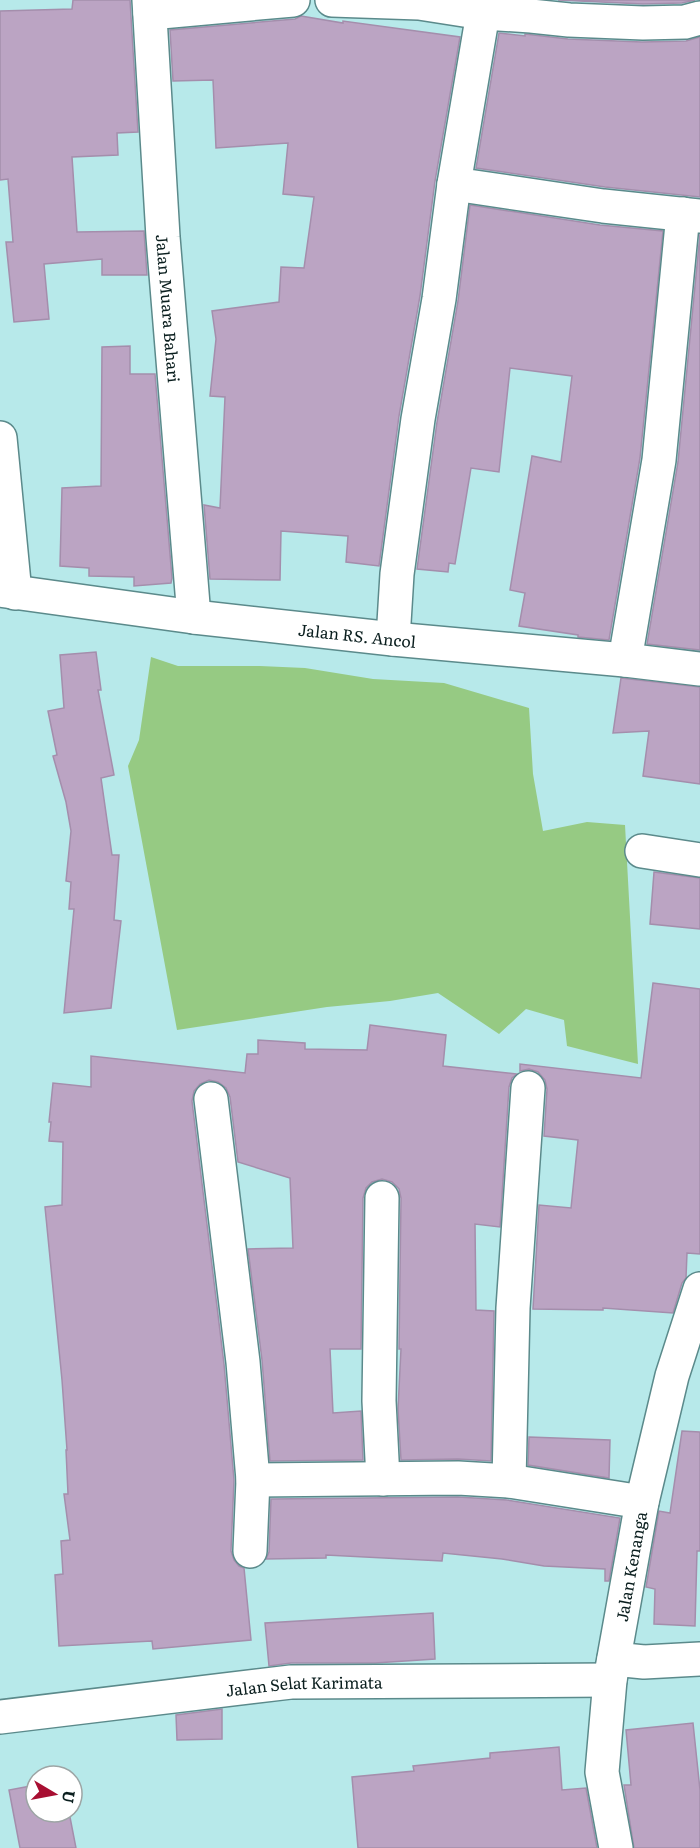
<svg xmlns="http://www.w3.org/2000/svg" width="700" height="1848" font-family="Literata,serif">
<style>
.green{fill:#96ca83}
.building{fill:#bba4c3;stroke:#a48eac;stroke-width:1.5}
.lines{fill:none;stroke-linecap:round;stroke-linejoin:round}
.minor-casing{stroke:#5b8a8b;stroke-width:36}
.minor{stroke:#fff;stroke-width:33}
.labels{text-anchor:middle;dominant-baseline:central;stroke-width:4.5;stroke-linejoin:round;paint-order:stroke}
.street-label{font-size:16px;fill:#0a1e1e;stroke:#fff}
</style>
<rect width="100%" height="100%" fill="#b7e9ea"/>
<path class="green" d="M151,657L178,666H260L305,668L373,679L444,683L529,708L533,774L543,831L587,822L625,825L638,1064L567,1046L564,1020L526,1009L499,1034L438,993L390,1001L327,1007L177,1030L128,766L139,740Z"/>
<g class="building">
<path d="M73,0H130L138,132L117,133L118,155L72,157L77,232L144,231L147,275H102V259L44,264L49,319L14,322L6,242H13L8,179L0,180V11L72,9Z"/>
<path d="M558,0H695L682,3L643,4Z"/>
<path d="M301,16L343,23V21L460,37L435,181L420,296L399,416L379,566L346,562L348,536L281,531L280,580L210,579L204,505L220,508L225,397L210,396L216,339L212,311L279,302L281,267L304,268L314,197L283,194L288,143L216,148L213,80L173,81L170,30L295,19Z"/>
<path d="M499,33L525,36V34L568,39L642,42L686,41L700,37V197L605,187L476,168Z"/>
<path d="M470,205L600,225L663,231L640,458L609,640L578,637V635L519,626L525,593L510,590L532,456L561,462L572,376L510,368L499,472L471,468L455,564L449,563L448,572L417,569L437,422L458,301Z"/>
<path d="M700,234V650L647,644L678,462Z"/>
<path d="M130,346V374H155L172,578L171,583L134,586V577L89,576V568L60,566L62,488L101,486L102,347Z"/>
<path d="M96,652L101,690H98L114,775L101,778L112,855H119L114,920L121,921L111,1008L64,1013L74,909H69L71,882L66,881L71,831L66,802L53,756L57,755L48,711L64,708L60,655Z"/>
<path d="M621,678L700,687V784L643,776L649,731L613,733Z"/>
<path d="M654,872L700,878V929L650,924Z"/>
<path d="M653,983L700,989V1254L687,1253L686,1278L682,1283L673,1313L603,1308V1310L533,1309L539,1205L571,1208L578,1140L544,1136L547,1089L545,1080L538,1072L529,1069L520,1071V1064L641,1078Z"/>
<path d="M370,1025L446,1035L443,1066L517,1074L512,1078L509,1087L500,1227L475,1224L476,1310L494,1311L491,1461L458,1459L401,1460L398,1409L401,1349H399L401,1198L399,1189L392,1182L382,1179L372,1182L366,1188L363,1198L361,1349H330L333,1413L361,1411L363,1460L270,1461L262,1360L248,1249L293,1248L290,1178L238,1162L230,1097L226,1088L218,1082L209,1080L200,1084L194,1091L192,1101L224,1364L234,1480L231,1551L234,1560L239,1566L244,1568L251,1640L153,1649L152,1641L59,1646L55,1575L63,1574L61,1541L70,1540L64,1494H68L66,1450H67L62,1380L45,1207L62,1205L63,1142L49,1141L51,1122H49L53,1083L91,1087V1056L245,1073L247,1054H258V1040L305,1043V1049L367,1050Z"/>
<path d="M682,1431L700,1432V1551H697L695,1626L654,1624L655,1589L646,1587L659,1511L670,1513Z"/>
<path d="M529,1437L610,1440L609,1478L528,1465Z"/>
<path d="M458,1497L507,1500L620,1518L609,1581H605V1569L544,1566L502,1559L443,1553L442,1561L326,1555V1558L266,1559L269,1552L271,1499Z"/>
<path d="M433,1613L435,1659L375,1663H291L269,1666L265,1623Z"/>
<path d="M222,1709V1739L177,1740L176,1715Z"/>
<path d="M693,1723L700,1790V1848H634L624,1785H631L626,1730Z"/>
<path d="M559,1747L562,1790L586,1788L597,1848H358L352,1777L414,1771L413,1766L490,1758V1753Z"/>
<path d="M36,1785V1812H69L76,1848H20L9,1790Z"/>
</g>
<g class="lines">
<g class="minor-casing">
<g id="minor">
<path id="s1" d="M149,0L163,237L194,617"/>
<path d="M332,0L419,3L483,13L531,16L569,20L643,23L685,22L700,18"/>
<path d="M150,13L293,0"/>
<path d="M454,184L603,206L700,216"/>
<path d="M0,438L15,593"/>
<path id="s2" d="M0,590L194,617L393,639L625,660L700,669"/>
<path d="M393,639L397,574L418,419L439,299L454,184L483,13"/>
<path d="M625,660L659,460L683,214"/>
<path d="M642,851L700,860"/>
<path d="M211,1099L243,1362L253,1480L250,1551"/>
<path d="M382,1198L379,1401L383,1479"/>
<path d="M253,1480L458,1478L509,1481L642,1502"/>
<path d="M509,1481L513,1308L528,1088"/>
<path d="M614,1659L644,1662L700,1659"/>
<path id="s3" d="M0,1717L291,1682L610,1680"/>
<path id="s4" d="M616,1848L602,1772L610,1680L642,1502L672,1376L700,1289"/>
</g>
</g>
<use href="#minor" class="minor"/>
</g>
<g class="labels">
<g class="street-label">
<text stroke="none"><textPath href="#s1" startOffset="309">Jalan Muara Bahari</textPath></text>
<text stroke="none"><textPath href="#s2" startOffset="360">Jalan RS. Ancol</textPath></text>
<text stroke="none"><textPath href="#s4" startOffset="285">Jalan Kenanga</textPath></text>
<text stroke="none"><textPath href="#s3" startOffset="306">Jalan Selat Karimata</textPath></text>
</g>
</g>
<g transform="translate(54 1794) rotate(100)"><circle r="28" fill="#ffffff" stroke="#9da5a5" stroke-width="1.5"/>
<path d="M0-4.5L10 22L0 15L-10 22Z" fill="#a80f32"/>
<text y="-9" font-size="16" font-weight="bold" text-anchor="middle" fill="#0a1e1e">U</text>
</g>
</svg>
